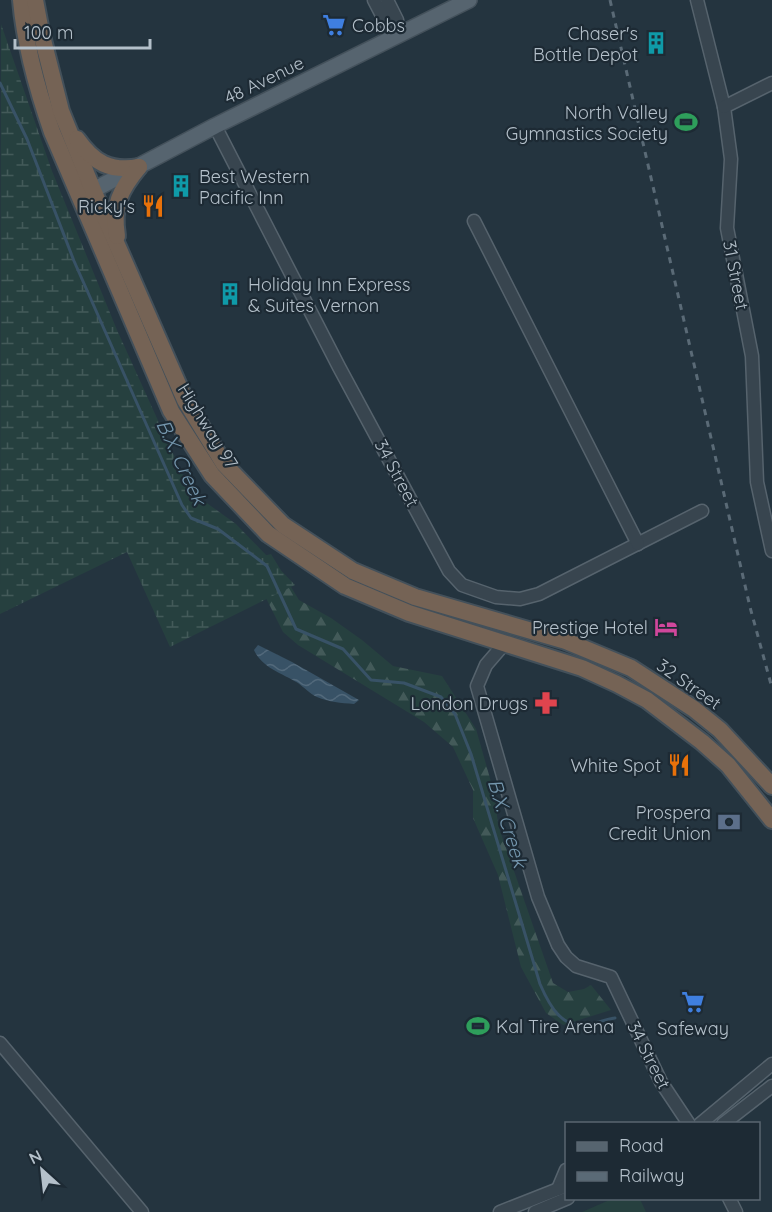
<svg xmlns="http://www.w3.org/2000/svg" width="772" height="1212" font-family="Quicksand,sans-serif">
<style>
.forest{fill:url(#forest-firs)}
.wetland{fill:url(#wetland-marsh)}
.pitch{fill:#26403f}
.water{fill:url(#water-waves)}
.lines{fill:none;stroke-linecap:round;stroke-linejoin:round}
.stream{stroke:#385266;stroke-width:3}
.minor-casing{stroke:#56636d;stroke-width:15}
.major-casing{stroke:#44515b;stroke-width:18}
.highway-casing{stroke:#43505a;stroke-width:20}
.minor{stroke:#38454f;stroke-width:12}
.major{stroke:#56646f;stroke-width:15}
.highway{stroke:#756355;stroke-width:16}
.rail{stroke:#5a6a76;stroke-width:3;stroke-dasharray:6 6;stroke-linecap:butt}
.labels{text-anchor:middle;dominant-baseline:central;stroke-width:4.5;stroke-linejoin:round;paint-order:stroke}
.poi-label{font-size:18px;fill:#b4c0ca;stroke:#1d2a34;text-anchor:end}
.street-label{font-size:18px;fill:#b4c0ca;stroke:#1d2a34}
.water-label{font-size:20px;font-style:italic;fill:#7496ad;stroke:#1d2a34}
</style>
<defs>
<pattern id="forest-firs" width="22" height="20" patternUnits="userSpaceOnUse" patternTransform="scale(1.5)"><rect width="22" height="20" fill="#26403f"/><path d="M5 1l3.5 6h-7zM16 11l3.5 6h-7z" fill="#435a59"/></pattern>
<pattern id="wetland-marsh" width="20" height="14" patternUnits="userSpaceOnUse" patternTransform="scale(1.5)"><rect width="20" height="14" fill="#26403f"/><path d="M1 5h8M5 5V1M11 12h8M15 12V8" fill="none" stroke="#435a59"/></pattern>
<pattern id="water-waves" width="16" height="10" patternUnits="userSpaceOnUse" patternTransform="scale(1.5)"><rect width="16" height="10" fill="#385266"/><path d="M0 5q4-4 8 0t8 0" fill="none" stroke="#52697b"/></pattern>
</defs>
<rect width="100%" height="100%" fill="#24343f"/>
<path class="forest" d="M271,554L299,600L331,618L362,640L393,666L442,676L476,729L495,796L498,825L553,983L568,992L584,989L591,985L611,1010L563,1025L546,1013L521,967L498,875L473,818V790L453,747L424,722L298,645L283,632L247,560Z"/>
<path class="wetland" d="M1,24L52,171L117,330L190,491L236,524L295,585L170,647L127,552L0,614Z"/>
<path class="pitch" d="M614,1198L640,1199L646,1212H582Z"/>
<path class="water" d="M258,645L292,662L359,700L354,704C341,703 329,702 317,697C310,694 305,688 298,683C282,673 262,668 254,650Z"/>
<g class="lines">
<path class="stream" d="M0,83L27,139L74,261L182,505L191,518L218,529L267,566L296,629L343,649L371,680L404,683L441,697L455,714L471,754L540,984C549,1005 563,1032 591,1024C600,1022 606,1019 615,1018"/>
<g class="minor-casing">
<g id="minor">
<path d="M374,0L387,25L399,35"/>
<path d="M387,0L397,20L399,35"/>
<path d="M697,0L724,107L731,159L727,228L752,356L757,482L772,551"/>
<path d="M724,107L772,83"/>
<path d="M215,126L339,367L449,571L462,585L496,597L520,599L539,594L702,511"/>
<path d="M474,221L638,544"/>
<path d="M505,643L486,665L477,686L538,897L558,945L566,957L576,966L611,977L661,1082L689,1124"/>
<path d="M0,1043L142,1212"/>
<path d="M700,1124L772,1064"/>
<path d="M723,1124L772,1086"/>
<path d="M558,1189L566,1170"/>
<path d="M729,1198L736,1212"/>
<path d="M500,1212L566,1186"/>
<path d="M535,1212L568,1198"/>
</g>
</g>
<g class="major-casing">
<path id="major" d="M84,195L215,126L469,0"/>
</g>
<g class="highway-casing">
<g id="highway">
<path d="M21,0C25,46 37,89 52,132L171,411L212,475L268,534L345,586L409,613L582,668L617,684L647,700L702,742L728,765L772,820"/>
<path d="M35,0L41,32L61,111L93,190L185,400L224,464L283,525L353,571L415,597L566,641L631,668L694,709L720,730L772,786"/>
<path d="M77,139C94,163 110,172 139,167"/>
<path d="M117,236C112,206 120,190 139,167"/>
</g>
</g>
<use href="#minor" class="minor"/>
<use href="#major" class="major"/>
<use href="#highway" class="highway"/>
<path class="rail" d="M610,0L750,607L772,688"/>
</g>
<defs>
<g id="supermarket-bare" transform="scale(1.8)"><path d="M-6-5.5h2.5l.6 2H6L4.5 2H-2.5L-4.4-4H-6ZM-1.5 3.2a1.3 1.3 0 1 0 .1 0ZM3 3.2a1.3 1.3 0 1 0 .1 0Z" fill="#3f7fe0" stroke="#1d2a34" stroke-width="2.5" paint-order="stroke"/></g>
<g id="building-bare" transform="scale(1.8)"><path d="M-4-6H4V6H1V3H-1V6H-4ZM-2.5-4.3h1.7v1.8h-1.7ZM.8-4.3h1.7v1.8H.8ZM-2.5-1h1.7V.8h-1.7ZM.8-1h1.7V.8H.8Z" fill="#0f9aa8" stroke="#1d2a34" stroke-width="2.5" paint-order="stroke"/></g>
<g id="stadium-bare" transform="scale(1.8)"><path d="M0-5a6.5 5 0 1 0 0 10a6.5 5 0 1 0 0-10ZM-3.5-1.8h7v3.6h-7Z" fill="#2e9e5b" stroke="#1d2a34" stroke-width="2.5" paint-order="stroke"/></g>
<g id="restaurant-bare" transform="scale(1.8)"><path d="M-5-6h1v4h1v-4h1v4h1v-4h1v5L-1.5 .5V6h-2V.5L-5-1ZM5-6V6H3V1.5H1.5Q1.5-4 5-6Z" fill="#e8710a" stroke="#1d2a34" stroke-width="2.5" paint-order="stroke"/></g>
<g id="hotel-bare" transform="scale(1.8)"><path d="M-6-4.5h1.5V1H6V5H4.5V3h-9V5H-6ZM-4 0a1.8 1.8 0 1 1 3.6 0ZM.5 0V-2.5h3Q6-2.5 6 0Z" fill="#d1479c" stroke="#1d2a34" stroke-width="2.5" paint-order="stroke"/></g>
<g id="pharmacy-bare" transform="scale(1.8)"><path d="M-2-6h4v4h4v4h-4v4h-4v-4h-4v-4h4Z" fill="#e0444e" stroke="#1d2a34" stroke-width="2.5" paint-order="stroke"/></g>
<g id="bank-bare" transform="scale(1.8)"><path d="M-6-4H6V4H-6ZM0-2.3a2.3 2.3 0 1 0 0 4.6a2.3 2.3 0 1 0 0-4.6Z" fill="#5c6f8a" stroke="#1d2a34" stroke-width="2.5" paint-order="stroke"/></g>
</defs>
<g fill-rule="evenodd">
<use href="#supermarket-bare" x="334" y="25"/>
<use href="#building-bare" x="656" y="43"/>
<use href="#stadium-bare" x="686" y="122"/>
<use href="#building-bare" x="181" y="186"/>
<use href="#restaurant-bare" x="153" y="206"/>
<use href="#building-bare" x="230" y="294"/>
<use href="#hotel-bare" x="666" y="627"/>
<use href="#pharmacy-bare" x="546" y="703"/>
<use href="#restaurant-bare" x="679" y="765"/>
<use href="#bank-bare" x="729" y="822"/>
<use href="#supermarket-bare" x="693" y="1002"/>
<use href="#stadium-bare" x="478" y="1026"/>
</g>
<g class="labels">
<g class="poi-label">
<text x="352" y="25" text-anchor="start">Cobbs</text>
<text x="638" y="33">Chaser's<tspan x="638" dy="21">Bottle Depot</tspan></text>
<text x="668" y="112">North Valley<tspan x="668" dy="21">Gymnastics Society</tspan></text>
<text x="199" y="176" text-anchor="start">Best Western<tspan x="199" dy="21">Pacific Inn</tspan></text>
<text x="135" y="206">Ricky's</text>
<text x="248" y="284" text-anchor="start">Holiday Inn Express<tspan x="248" dy="21">&amp; Suites Vernon</tspan></text>
<text x="648" y="627">Prestige Hotel</text>
<text x="528" y="703">London Drugs</text>
<text x="661" y="765">White Spot</text>
<text x="711" y="812">Prospera<tspan x="711" dy="21">Credit Union</tspan></text>
<text x="496" y="1026" text-anchor="start">Kal Tire Arena</text>
<text x="693" y="1028" text-anchor="middle">Safeway</text>
</g>
<g class="street-label">
<text transform="translate(264 80) rotate(-26)">48 Avenue</text>
<text transform="translate(736 275) rotate(79)">31 Street</text>
<text transform="translate(208 426) rotate(58)">Highway 97</text>
<text transform="translate(397 473) rotate(62)">34 Street</text>
<text transform="translate(689 684) rotate(35)">32 Street</text>
<text transform="translate(649 1055) rotate(63)">34 Street</text>
</g>
<g class="water-label">
<text transform="translate(182 462) rotate(65)">B.X. Creek</text>
<text transform="translate(508 823) rotate(73)">B.X. Creek</text>
</g>
</g>
<rect x="565" y="1122" width="195" height="78" fill="#1d2a34" stroke="#596670" stroke-width="1.5"/>
<rect x="577" y="1142" width="30" height="9" fill="#56646f" stroke="#596670" stroke-width="1.5"/>
<text x="619" y="1152" font-size="18" fill="#b4c0ca">Road</text>
<rect x="577" y="1172" width="30" height="9" fill="#5a6a76" stroke="#596670" stroke-width="1.5"/>
<text x="619" y="1182" font-size="18" fill="#b4c0ca">Railway</text>
<g transform="translate(42 1170) rotate(333)" stroke="#1d2a34" stroke-width="4.5" paint-order="stroke">
<path d="M0-4.5L10 22L0 15L-10 22Z" fill="#b4c0ca"/>
<text y="-9" font-size="16" font-weight="bold" text-anchor="middle" fill="#b4c0ca">N</text>
</g>
<path d="M15 39v9h135v-9" fill="none" stroke="#b4c0ca" stroke-width="3"/>
<text x="24" y="39" font-size="18" fill="#b4c0ca" stroke="#1d2a34" stroke-width="4.5" paint-order="stroke">100 m</text>
</svg>
